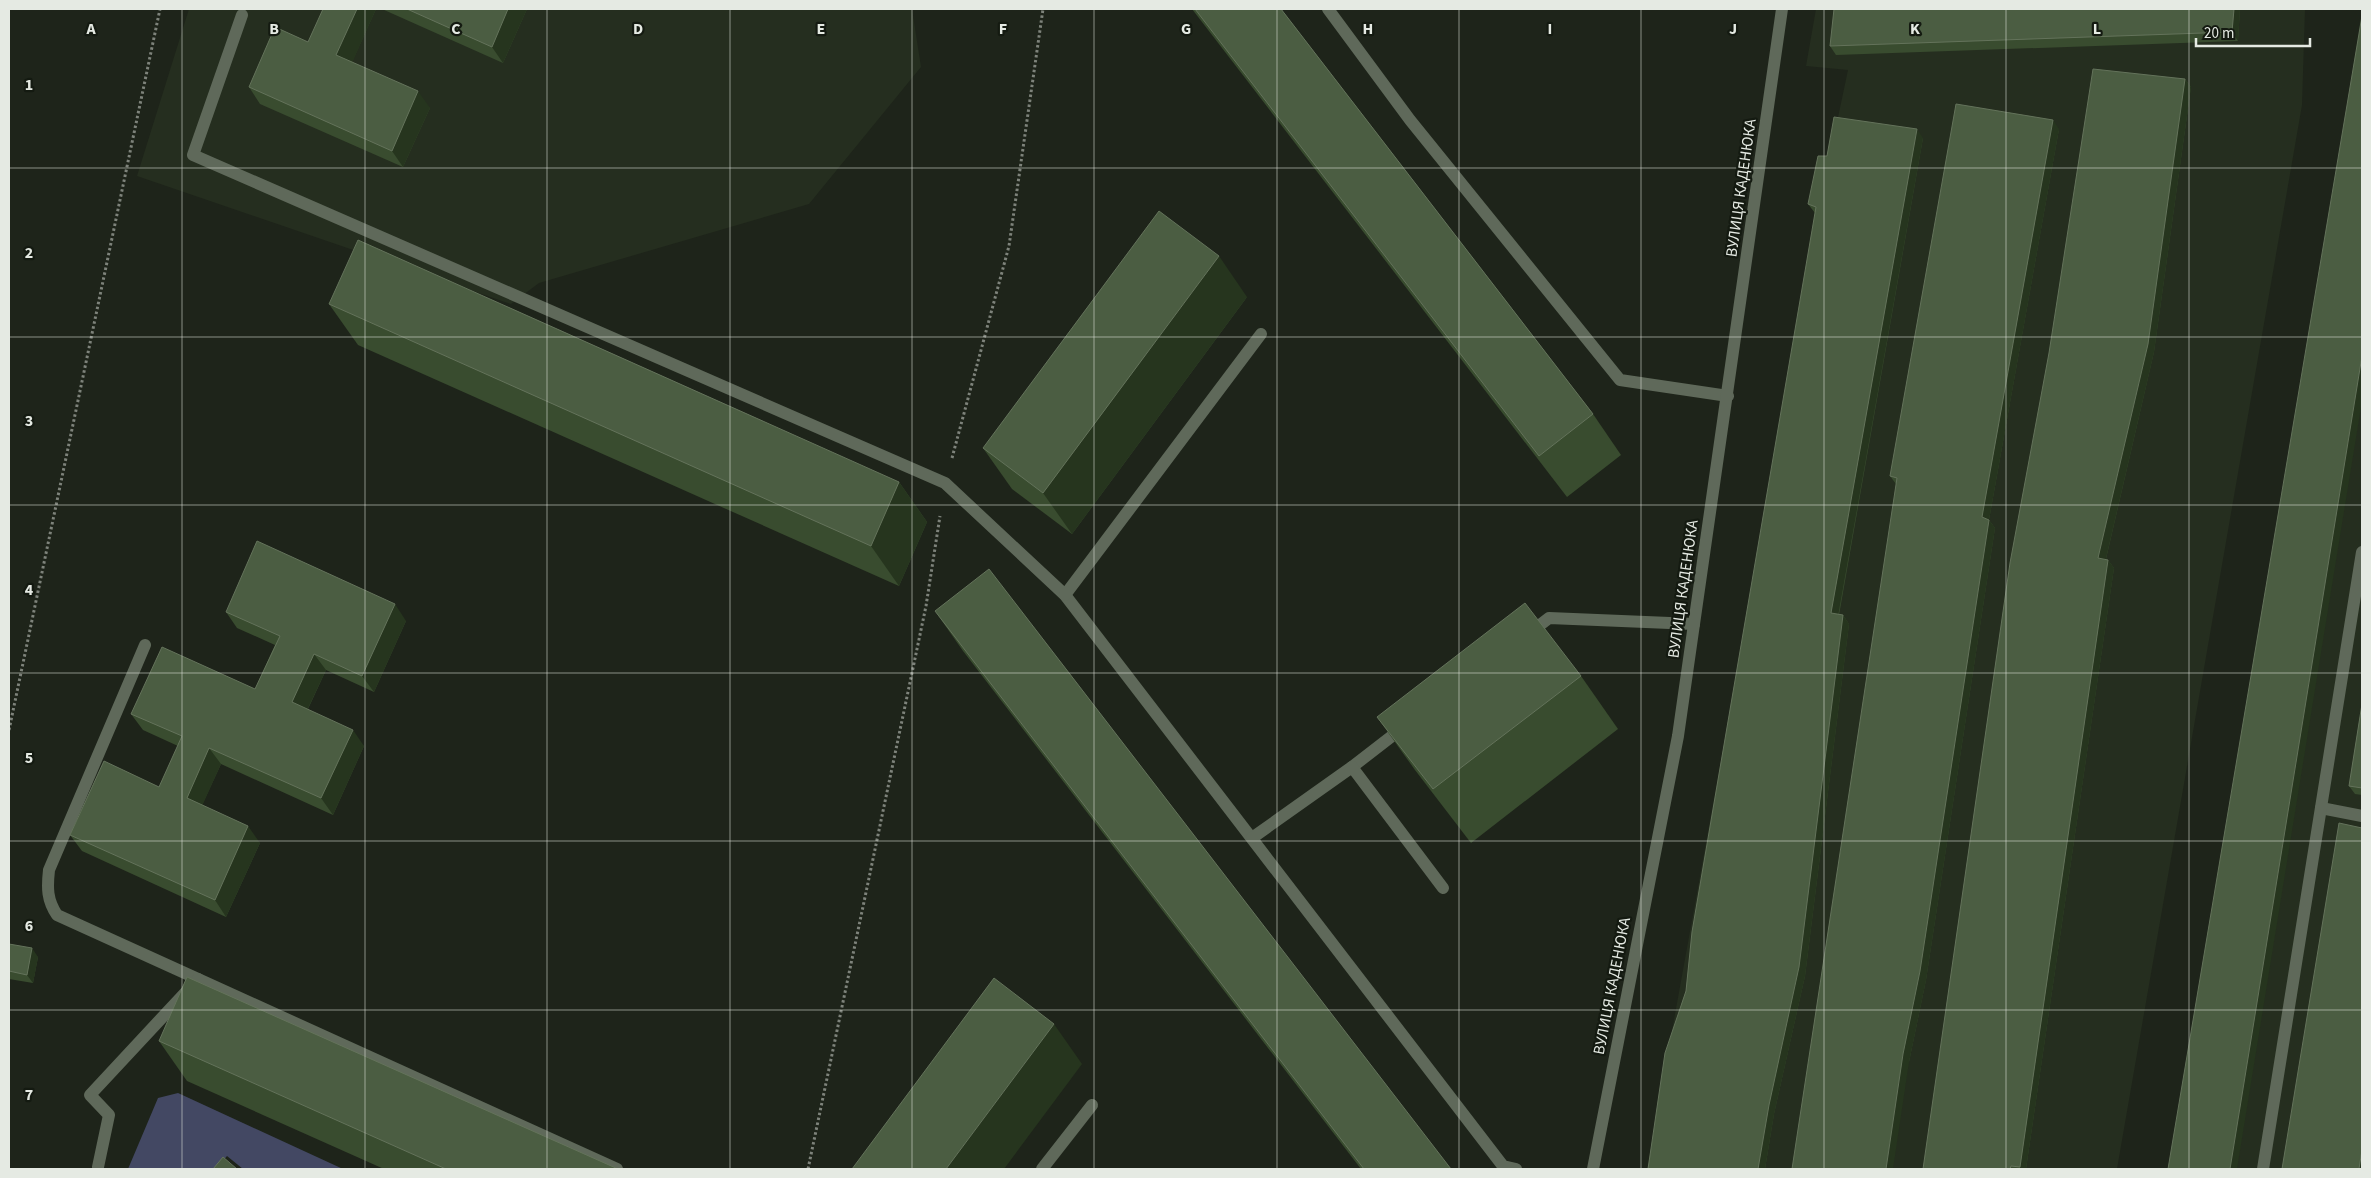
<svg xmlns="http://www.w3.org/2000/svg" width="2371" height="1178" font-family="'Source Sans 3',sans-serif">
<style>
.built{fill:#252e1f}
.green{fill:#434863}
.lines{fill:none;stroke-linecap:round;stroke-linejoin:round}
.path{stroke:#7e837b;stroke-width:3;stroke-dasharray:2.5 2.5;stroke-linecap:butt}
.lane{stroke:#5f695a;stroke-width:12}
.street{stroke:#5f695a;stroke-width:12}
.wall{fill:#394c2f}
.shaded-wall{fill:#26351e}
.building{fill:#4b5d42;stroke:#64735b}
.grid{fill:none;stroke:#e5eae3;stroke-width:1;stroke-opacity:0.55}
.labels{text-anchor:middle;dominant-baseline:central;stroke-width:4.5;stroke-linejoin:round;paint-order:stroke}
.street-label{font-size:16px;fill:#e5eae3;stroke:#141a11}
.grid-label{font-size:16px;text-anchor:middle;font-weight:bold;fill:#e5eae3;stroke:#141a11;stroke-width:4.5;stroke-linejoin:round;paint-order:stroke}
</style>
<rect width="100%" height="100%" fill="#1e241a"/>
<g class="built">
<path d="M189,9H912L921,67L809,204L539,283L511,304L137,176Z"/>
<path d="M1816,9H2305L2302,105L2117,1169H1647L1833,141L1848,70L1806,66Z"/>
<path d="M2362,9V1169H2182Z"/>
</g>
<path class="green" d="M178,1093L343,1169H243L227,1156L216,1169H128L158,1098Z"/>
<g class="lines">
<g class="path">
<path d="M952,458L1009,246L1043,9"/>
<path d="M9,730L160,9"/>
<path d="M808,1169L926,606L940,516"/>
</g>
<g class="lane">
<path d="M1328,9L1410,120L1620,380L1728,396"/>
<path d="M242,15L193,155L945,483L1065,595L1503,1166L1516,1169"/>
<path d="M1065,595L1261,334"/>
<path d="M1527,635L1549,618L1694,624"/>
<path d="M145,645L49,870C47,888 47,900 57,915L198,979"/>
<path d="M1352,767L1405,726"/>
<path d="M2321,808L2362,816"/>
<path d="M1252,838L1352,767L1443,888"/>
<path d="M98,1167L109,1115L90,1095L198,979L617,1169"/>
<path d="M1042,1169L1092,1105"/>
<path d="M2263,1169L2362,552"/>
</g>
<path class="street" d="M1593,1169L1678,736L1782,9"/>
</g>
<g class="wall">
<path d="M376,9L352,62L430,108L403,167L260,104L249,87L308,42Z"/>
<path d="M382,9H527L503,63Z"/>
<path d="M1192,9H1281L1593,414L1621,455L1567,497Z"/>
<path d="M2240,9L2238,41L1836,55L1830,46Z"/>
<path d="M2185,79L2191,87L2154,352L2106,559L2108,560L2114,568L2026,1169H1923Z"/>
<path d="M2059,129L1989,520L1995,528L1926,980L1909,1062L1896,484L1890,476Z"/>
<path d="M1923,138L1839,615H1843L1849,624L1805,976L1774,1114L1765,1169H1648L1686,991L1815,213L1808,204L1827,156Z"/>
<path d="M1247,297L1072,534L1012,489L983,448Z"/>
<path d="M329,304L899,482L927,522L899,586L358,345Z"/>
<path d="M935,611L1451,1169H1361L963,651Z"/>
<path d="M226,612L406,621L374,692L326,670L308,709L364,746L333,815L221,764L202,805L260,843L226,917L82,851L70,835L159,787L178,746L143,730L131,714L255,689L275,645L237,628Z"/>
<path d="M1581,676L1618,729L1471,843L1415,770L1377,717Z"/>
<path d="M2362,704V795L2355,794L2349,786Z"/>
<path d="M9,944L38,957L33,983L9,979Z"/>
<path d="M159,1041L618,1169H384L187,1081Z"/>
</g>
<g class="shaded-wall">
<path d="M357,9H376L348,72L336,55Z"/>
<path d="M508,9H527L503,63L492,47Z"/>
<path d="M2234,9H2240L2238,41L2232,32Z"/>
<path d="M2185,79L2191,87L2154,352L2104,567L2098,558Z"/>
<path d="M418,91L430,108L403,167L392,151Z"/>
<path d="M2053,120L2059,129L1989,520L1995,528L1926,980L1909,1062L1893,1169H1886L1982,517Z"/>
<path d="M1917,129L1923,138L1837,622L1831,613Z"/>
<path d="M1219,256L1247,297L1072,534L1043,493Z"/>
<path d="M2362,356V401L2237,1169H2230Z"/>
<path d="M899,482L927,522L899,586L871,546Z"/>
<path d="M2108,560L2114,568L2026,1169H2021L2020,1167Z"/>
<path d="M395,604L406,621L374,692L362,676Z"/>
<path d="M1843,615L1849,624L1805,976L1774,1114L1765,1169H1758Z"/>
<path d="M314,654L326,670L303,719L292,702Z"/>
<path d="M353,730L364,746L333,815L321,798Z"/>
<path d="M209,748L221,764L198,815L187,798Z"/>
<path d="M248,826L260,843L226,917L215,900Z"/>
<path d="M32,948L38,957L33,983L27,975Z"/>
<path d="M1054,1024L1082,1064L1004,1169H946Z"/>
<path d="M2362,1150V1169H2359Z"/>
</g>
<g class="building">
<path d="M323,9H357L336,55L418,91L392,151L249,87L275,27L308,42Z"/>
<path d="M407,9H508L492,47Z"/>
<path d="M1195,9H1281L1593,414L1539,456Z"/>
<path d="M1834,9H2234L2232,32L1830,46Z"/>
<path d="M2362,16V356L2230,1169H2168Z"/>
<path d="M2093,69L2185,79L2148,344L2098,558L2108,560L2020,1167L2011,1166L2010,1169H1923L2010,563L2049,353Z"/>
<path d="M1956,104L2053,120L1982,517L1989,520L1920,971L1903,1054L1886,1169H1792L1897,478L1890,476Z"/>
<path d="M1834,117L1917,129L1831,613L1843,615L1799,967L1769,1105L1758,1169H1648L1665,1053L1686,991L1692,932L1816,207L1808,204L1818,156H1827Z"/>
<path d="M1159,211L1219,256L1043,493L983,448Z"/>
<path d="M358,240L899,482L871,546L329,304Z"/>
<path d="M257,541L395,604L362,676L314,654L292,702L353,730L321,798L209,748L187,798L248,826L215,900L70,835L104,761L159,787L182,736L131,714L162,647L255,689L280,636L226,612Z"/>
<path d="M989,569L1451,1169H1364L935,611Z"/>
<path d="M1525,603L1581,676L1433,789L1377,717Z"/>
<path d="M2362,704V788L2349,786Z"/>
<path d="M2339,823L2362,828V1150L2359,1169H2282Z"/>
<path d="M9,944L32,948L27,975L9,971Z"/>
<path d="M187,977L618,1169H446L159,1041Z"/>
<path d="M994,978L1054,1024L946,1169H852Z"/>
<path d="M223,1157L237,1169H213Z"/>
</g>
<path class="grid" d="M182,9V1169M365,9V1169M547,9V1169M730,9V1169M912,9V1169M1094,9V1169M1277,9V1169M1459,9V1169M1641,9V1169M1824,9V1169M2006,9V1169M2189,9V1169M9,168H2362M9,337H2362M9,505H2362M9,673H2362M9,841H2362M9,1010H2362"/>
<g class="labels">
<g class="street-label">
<text transform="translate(1741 188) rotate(-82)">ВУЛИЦЯ КАДЕНЮКА</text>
<text transform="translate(1683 589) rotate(-82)">ВУЛИЦЯ КАДЕНЮКА</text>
<text transform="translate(1612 986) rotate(-79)">ВУЛИЦЯ КАДЕНЮКА</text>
</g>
</g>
<g class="grid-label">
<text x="91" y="34">A</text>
<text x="274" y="34">B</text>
<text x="456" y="34">C</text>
<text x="638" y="34">D</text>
<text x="821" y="34">E</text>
<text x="1003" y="34">F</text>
<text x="1186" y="34">G</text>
<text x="1368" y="34">H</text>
<text x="1550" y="34">I</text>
<text x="1733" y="34">J</text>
<text x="1915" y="34">K</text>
<text x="2097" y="34">L</text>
<text x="29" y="90">1</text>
<text x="29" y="258">2</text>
<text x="29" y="426">3</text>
<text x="29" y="595">4</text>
<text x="29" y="763">5</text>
<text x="29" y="931">6</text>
<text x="29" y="1100">7</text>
</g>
<rect width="2371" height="1178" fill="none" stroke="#e5eae3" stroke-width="20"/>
<path d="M2196 38v8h114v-8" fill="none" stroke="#e5eae3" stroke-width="2.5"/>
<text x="2204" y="38" font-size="15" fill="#e5eae3" stroke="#141a11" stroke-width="4" paint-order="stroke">20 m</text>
</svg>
